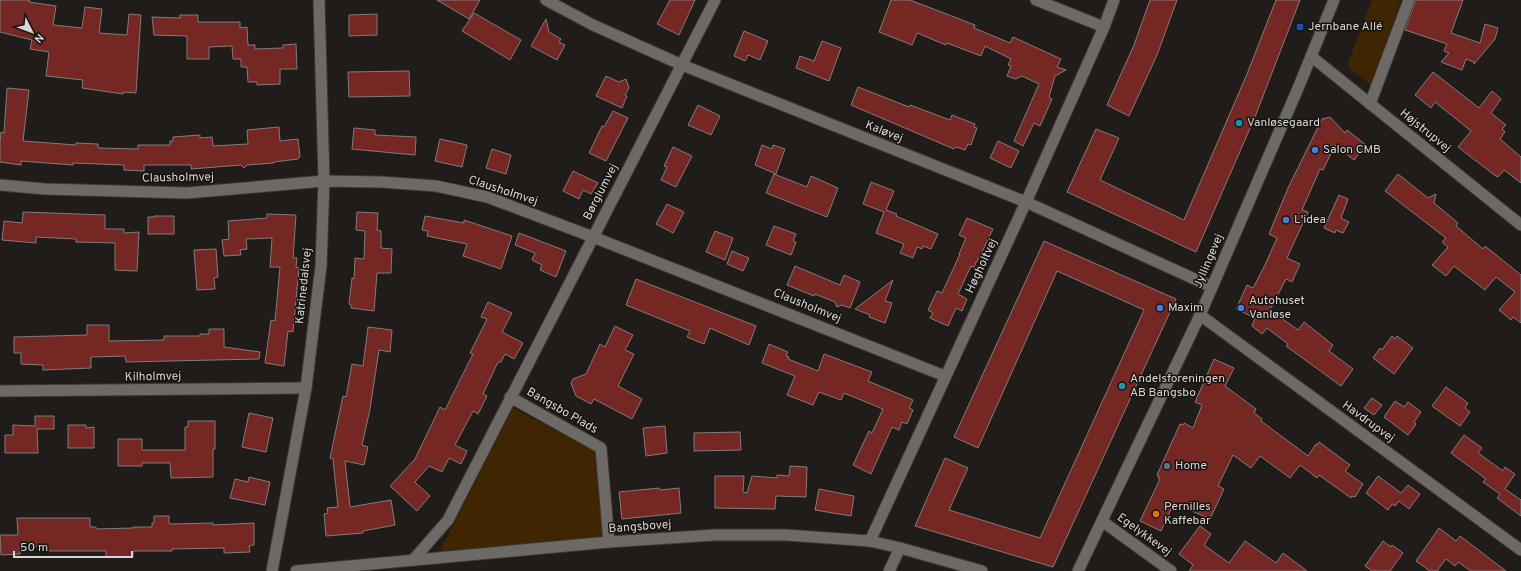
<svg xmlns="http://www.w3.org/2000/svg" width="1521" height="571" font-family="Overpass,sans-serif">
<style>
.green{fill:#3f2500}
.building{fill:#742723;stroke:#827c7b}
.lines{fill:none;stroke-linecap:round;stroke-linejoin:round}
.minor-casing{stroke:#3b3937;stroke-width:13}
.tertiary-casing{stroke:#3b3937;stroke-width:13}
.minor{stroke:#6d6965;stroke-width:11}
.tertiary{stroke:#6d6965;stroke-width:11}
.transit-dot{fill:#1a4fb4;stroke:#161310;stroke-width:1.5}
.culture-dot{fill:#0f9aa8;stroke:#161310;stroke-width:1.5}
.shop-dot{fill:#3f7fe0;stroke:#161310;stroke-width:1.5}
.service-dot{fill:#5c6f8a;stroke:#161310;stroke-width:1.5}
.food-dot{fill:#e8710a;stroke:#161310;stroke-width:1.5}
.labels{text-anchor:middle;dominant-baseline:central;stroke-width:3;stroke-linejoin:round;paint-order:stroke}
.poi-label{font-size:12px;fill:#d8d6d4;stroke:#161310;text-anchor:start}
.street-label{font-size:12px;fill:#d8d6d4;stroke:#161310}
</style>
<rect width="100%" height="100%" fill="#1f1c19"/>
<g class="green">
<path d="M1372,0H1401L1371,85L1350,69L1348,63Z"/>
<path d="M513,408L596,451L604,538L440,551Z"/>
</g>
<g class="building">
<path d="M0,0H30L29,2L56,6L53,25L82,28L85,7L102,9L99,33L127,35L129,14L141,15L136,93L123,92V94L82,88L83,80L46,76L49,52L30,49L32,40L0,32Z"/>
<path d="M437,0H480L469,19Z"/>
<path d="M670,0H695L679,35L657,24Z"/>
<path d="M891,0H910L975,25L974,28L1010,43L1013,37L1061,59L1057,67L1066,70L1055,76L1049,97L1052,99L1040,126L1034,123L1023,146L1014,141L1039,84L1022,76L1015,79L1007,76L1011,66L1008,65L1011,59L985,46L981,56L947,43L946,45L917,33L912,45L879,32Z"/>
<path d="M1150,0H1177L1157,55L1129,116L1107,105L1134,45Z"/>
<path d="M1276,0H1300L1255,117L1196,252L1067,192L1096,129L1119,138L1100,180L1184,220L1247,74Z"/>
<path d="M1416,0H1463L1451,33L1480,43L1485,24L1498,28L1495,39L1474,64V62L1466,59L1462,70L1441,62L1449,53L1444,51L1447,44L1405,30Z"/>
<path d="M474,13L521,40L510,60L462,31Z"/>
<path d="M377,14V35L349,36V15Z"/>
<path d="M180,15H198V22H240V28L247,27L248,45H255V49L283,48V45L296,44L297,69H280V84L257,85V82H248L247,67H241V59H233L232,46L209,47V59H187V36L154,35L152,17L180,18Z"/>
<path d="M546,19L549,32L561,39L559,42L565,45L557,60L531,46Z"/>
<path d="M744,31L768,41L760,60L748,55L745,61L734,56Z"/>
<path d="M822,41L841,48L829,81L796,68L800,56L814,61Z"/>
<path d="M409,71L410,96L349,97L348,72Z"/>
<path d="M1433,72L1479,108L1492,91L1501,99L1491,113L1506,125L1502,129L1505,132L1500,139L1521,157V183L1504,170L1498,177L1493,174L1458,147L1471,131L1435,102L1431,108L1415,95Z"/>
<path d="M606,76L619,82L626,79L629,88L625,95L627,96L622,108L596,96Z"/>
<path d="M858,87L909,107L910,105L950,120L952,115L975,124L974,127L977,128L971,145L968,144L965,150L956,147L954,149L851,105Z"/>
<path d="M7,88L29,90L23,141L76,145V143L98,144V148L138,149V145H170V141H173V137L200,135V138L212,137L213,146L248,144L247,130L279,127L280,141L298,139L300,157L298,158V159L274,162V163L247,165L244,168L241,165L191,169V165H144V171L124,170V165L73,163V165L21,161V165L0,162V142L1,132L4,133Z"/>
<path d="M698,105L720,116L711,135L688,125Z"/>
<path d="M613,111L628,118L606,161L589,153L602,126L604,127Z"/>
<path d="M1330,117L1345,133L1347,130L1366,145L1354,160L1335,145L1323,170L1320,169L1302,210L1308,212L1287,258L1300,264L1292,282L1286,279L1270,310L1298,330L1304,322L1333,345L1329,351L1353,369L1341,386L1286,346L1288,344L1267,328L1262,334L1252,326L1255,318L1236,309L1247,285L1253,288L1265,265L1277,238L1269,234L1288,188L1322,119Z"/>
<path d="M354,128L375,130V135L416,137L415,155L352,149Z"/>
<path d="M440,139L467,145L462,167L435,161Z"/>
<path d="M998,141L1019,151L1011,168L990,158Z"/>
<path d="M762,145L772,149L773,145L785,149L776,174L755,165Z"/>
<path d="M673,147L692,156L676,187L661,180L667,167L664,166Z"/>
<path d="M492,149L511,155L506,174L486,168Z"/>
<path d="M573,171L598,183L591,194L583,190L579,199L563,191Z"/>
<path d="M774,174L807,187L811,176L838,188L827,217L766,193Z"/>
<path d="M1398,174L1428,198L1436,194L1434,203L1458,223L1456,226L1483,249L1485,246L1521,275V323L1513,317L1511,320L1499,310L1515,292L1496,277L1485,290L1454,266L1446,276L1432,265L1448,247L1442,242L1446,238L1385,191Z"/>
<path d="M871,182L894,191L886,210L897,214L896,216L938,234L931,249L923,246L922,249L917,247L913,258L900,253L904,244L876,233L884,212L863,204Z"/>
<path d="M1339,195L1348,199L1341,218L1349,222L1343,233L1336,230L1335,233L1324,228Z"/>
<path d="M667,204L684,212L673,233L656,224Z"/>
<path d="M23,212L105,215V229H124V233L139,232L137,271L115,270V243L76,242V239L36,237V243L2,240L4,221L22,223Z"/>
<path d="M357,212L378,213L377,230L381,231V248L392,249L391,273H377L374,311L351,308V305L349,304L352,278L354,279L355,258L364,259L365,231L356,230Z"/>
<path d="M267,214L296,215L293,258H297L296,267L299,268L293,332L288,331L284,366L265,363L271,320L275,321L280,267H270L272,238L246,239L247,249L240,250L241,255L224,256L222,240L229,239L228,221L267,218Z"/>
<path d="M154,216H174V234H148V217H154Z"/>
<path d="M425,216L464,223V220L512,236L501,269L463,256L467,244L427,236L428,231L422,230Z"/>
<path d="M967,218L993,229L977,262H976L974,268L971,266L958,294L967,299L962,311L956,308L948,326L930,318L933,313L928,310L937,291L942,293L960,254H959L966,238L959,235Z"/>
<path d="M774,226L796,234L793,241L796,242L791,255L766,245Z"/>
<path d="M715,231L733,238L725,260L706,252Z"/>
<path d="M519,233L566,251L556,277L540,270L542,265L532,260L535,253L515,245Z"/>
<path d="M1044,241L1176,299L1053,567L915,526L945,458L968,468L949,510L1040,538L1144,310L1057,271L978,448L954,437Z"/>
<path d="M216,249L218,277L214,278L215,289L197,290L194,250Z"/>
<path d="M732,251L749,258L743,271L727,264Z"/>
<path d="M795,266L840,285L844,275L860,282L850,308L842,305L837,307L835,302L815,294L814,296L787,285Z"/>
<path d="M636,279L756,326L749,345L710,328L704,344L687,337L690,331L626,305Z"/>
<path d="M893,280L885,301L892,303L885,323L869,317L870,315L855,309Z"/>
<path d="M488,302L512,313L502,332L523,343L514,359L505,354L501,362H498L483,394L487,396L478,414L473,411L455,445L467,451L461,464L449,458L442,472L429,466L415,482L430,496L417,511L390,486L415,459L440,407L445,410L473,354L470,353L487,319L481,317Z"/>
<path d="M87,325H109V341L164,340V336H200V334H209V329H224V347L260,352L259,359L126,362L125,356L91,357V368L43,370V365L21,364V353H14V337L87,335Z"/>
<path d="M615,326L633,335L625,350L634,354L618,386L642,399L632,419L594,399L591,404L576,396L571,383L573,379L586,374L600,344L605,347Z"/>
<path d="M368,327L392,330L390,352L379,350L370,409L362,445L368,447L364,465L345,461L350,507L391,500L395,525L363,531V533L326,536L324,514L328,513L327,508L338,507L333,459L330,458L343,396L346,397L352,364L363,366Z"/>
<path d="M1392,336L1395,339L1397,336L1413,348L1394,374L1373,358L1380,348L1382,350Z"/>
<path d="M769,344L788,352L786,356L789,357L788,359L818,371L824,354L872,372L868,381L913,400L909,408L913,410L907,424L902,422L899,430L892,427L871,474L853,465L869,431L872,433L883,409L844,393L841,400L819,392L813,405L787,395L795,376L762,363Z"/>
<path d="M1214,359L1234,368L1225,386L1256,409L1254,413L1262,419L1261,421L1308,456L1316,444L1317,445L1319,442L1350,465L1345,471L1363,484L1355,497L1352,496L1351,498L1319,475L1317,478L1300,465L1290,478L1260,456L1251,468L1233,455L1218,486L1224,489L1210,519L1174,503L1161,531L1140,521L1160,479L1158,478L1159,476L1157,475L1180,424L1183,425L1184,423L1193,428L1202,405L1195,402Z"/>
<path d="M1446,387L1468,403L1465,408L1470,412L1460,426L1432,406Z"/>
<path d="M1372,398L1382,405L1374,415L1364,408Z"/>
<path d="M1395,401L1404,407L1408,402L1421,412L1414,422L1416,424L1408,435L1384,417Z"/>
<path d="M249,413L273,418L266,452L242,447Z"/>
<path d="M35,416H54V429H37L38,453H5V435H13V425L35,426Z"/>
<path d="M188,421H215V449H213V477L171,478L170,463H142V466H118V439H142V450H185V427H188Z"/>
<path d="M68,425H86V428L94,427V448H68Z"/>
<path d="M665,426L667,453L646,456L643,428Z"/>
<path d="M740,432L741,450L694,451V433Z"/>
<path d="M1464,435L1482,448L1478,453L1503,471L1505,467L1515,474L1505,489L1521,500V516L1497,498L1500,494L1483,482L1486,479L1451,453Z"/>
<path d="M790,466L807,467L806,497L776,496L775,509L715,508V476H744L743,492L747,493L752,476L777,478V475L789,476Z"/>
<path d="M1378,476L1401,493L1408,485L1420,494L1409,509L1399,501L1395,506L1392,504L1388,510L1366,493Z"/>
<path d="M249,477L270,482L265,505L230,498L235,479L248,482Z"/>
<path d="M659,488L660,490L679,488L681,513L622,519L619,492Z"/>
<path d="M819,489L854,496L851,516L815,510Z"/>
<path d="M154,516H169V523L171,524L213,523V525L254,523V545L249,546L250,552L224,553V548L172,549V551H133V557H106V551H46V546H20V554L1,555L0,535H18L17,518H90V527H96V529L133,528V527H152V523H154Z"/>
<path d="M1200,526L1211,534L1204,545L1229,563L1245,541L1276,563L1283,553L1307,571H1189L1193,565L1179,554Z"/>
<path d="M1439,528L1456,541L1460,536L1506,571H1471L1458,562L1455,566L1446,559L1437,571H1430L1416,561Z"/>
<path d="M1383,541L1391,547L1392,545L1403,553L1390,571H1372L1365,566Z"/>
</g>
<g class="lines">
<g class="minor-casing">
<g id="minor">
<path d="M546,0L593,25L682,65L1026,202L1212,287"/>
<path d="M1036,0L1104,27"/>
<path d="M1312,57L1521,225"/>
<path d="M1370,104L1409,0"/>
<path d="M0,185L45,189L187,193L324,181L381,182L436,186L487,197L593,237L945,376"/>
<path d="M1200,315L1521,550"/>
<path d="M0,391L306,388"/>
<path d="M510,397L601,448L609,542"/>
<path d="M1102,521L1171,571"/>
<path d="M870,541L1026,202L1104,27L1114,0"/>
<path d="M413,560L448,520L715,0"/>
<path d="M272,571L306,388L321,266L324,181L319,0"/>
<path d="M296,571L609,542L714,535H786L870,541L900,548L982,571"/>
<path d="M889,571L900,548"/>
</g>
</g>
<g class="tertiary-casing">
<path id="tertiary" d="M1078,571L1200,315L1299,86L1334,0"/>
</g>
<use href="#minor" class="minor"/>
<use href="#tertiary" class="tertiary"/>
</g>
<rect class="transit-dot" x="1296" y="23" width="8" height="8" rx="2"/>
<g class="culture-dot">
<circle cx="1239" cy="123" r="4"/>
<circle cx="1122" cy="386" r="4"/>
</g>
<g class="shop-dot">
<circle cx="1315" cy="150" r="4"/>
<circle cx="1286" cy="220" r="4"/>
<circle cx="1160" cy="308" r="4"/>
<circle cx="1241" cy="308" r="4"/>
</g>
<circle class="service-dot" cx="1167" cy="466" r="4"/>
<circle class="food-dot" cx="1156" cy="514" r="4"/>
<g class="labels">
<g class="poi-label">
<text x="1308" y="27">Jernbane Allé</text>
<text x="1247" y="123">Vanløsegaard</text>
<text x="1323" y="150">Salon CMB</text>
<text x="1294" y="220">L'idea</text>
<text x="1249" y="301">Autohuset<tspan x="1249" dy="14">Vanløse</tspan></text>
<text x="1168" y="308">Maxim</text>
<text x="1130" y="379">Andelsforeningen<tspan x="1130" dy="14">AB Bangsbo</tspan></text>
<text x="1175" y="466">Home</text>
<text x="1164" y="507">Pernilles<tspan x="1164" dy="14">Kaffebar</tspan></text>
</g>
<g class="street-label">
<text transform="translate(1425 131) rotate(39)">Højstrupvej</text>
<text transform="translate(884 132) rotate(22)">Kaløvej</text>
<text transform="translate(178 178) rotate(-1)">Clausholmvej</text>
<text transform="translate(503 191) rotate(18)">Clausholmvej</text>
<text transform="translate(601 192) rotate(-63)">Børglumvej</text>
<text transform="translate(1209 261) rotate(-67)">Jyllingevej</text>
<text transform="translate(982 266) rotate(-65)">Høgholtvej</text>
<text transform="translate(304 286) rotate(-84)">Katrinedalsvej</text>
<text transform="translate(807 306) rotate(22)">Clausholmvej</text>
<text transform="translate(153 377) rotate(-1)">Kilholmvej</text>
<text transform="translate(562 411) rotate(30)">Bangsbo Plads</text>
<text transform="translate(1368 422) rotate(36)">Havdrupvej</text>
<text transform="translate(640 527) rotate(-4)">Bangsbovej</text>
<text transform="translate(1144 535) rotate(36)">Egelykkevej</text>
</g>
</g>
<g transform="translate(32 32) rotate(132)" stroke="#161310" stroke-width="3" paint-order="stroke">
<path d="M0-3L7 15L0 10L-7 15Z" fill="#d8d6d4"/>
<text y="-6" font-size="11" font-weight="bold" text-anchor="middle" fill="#d8d6d4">N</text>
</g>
<path d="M14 551v6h118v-6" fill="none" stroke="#d8d6d4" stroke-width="2"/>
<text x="20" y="551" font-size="12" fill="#d8d6d4" stroke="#161310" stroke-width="3" paint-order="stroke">50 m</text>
</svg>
